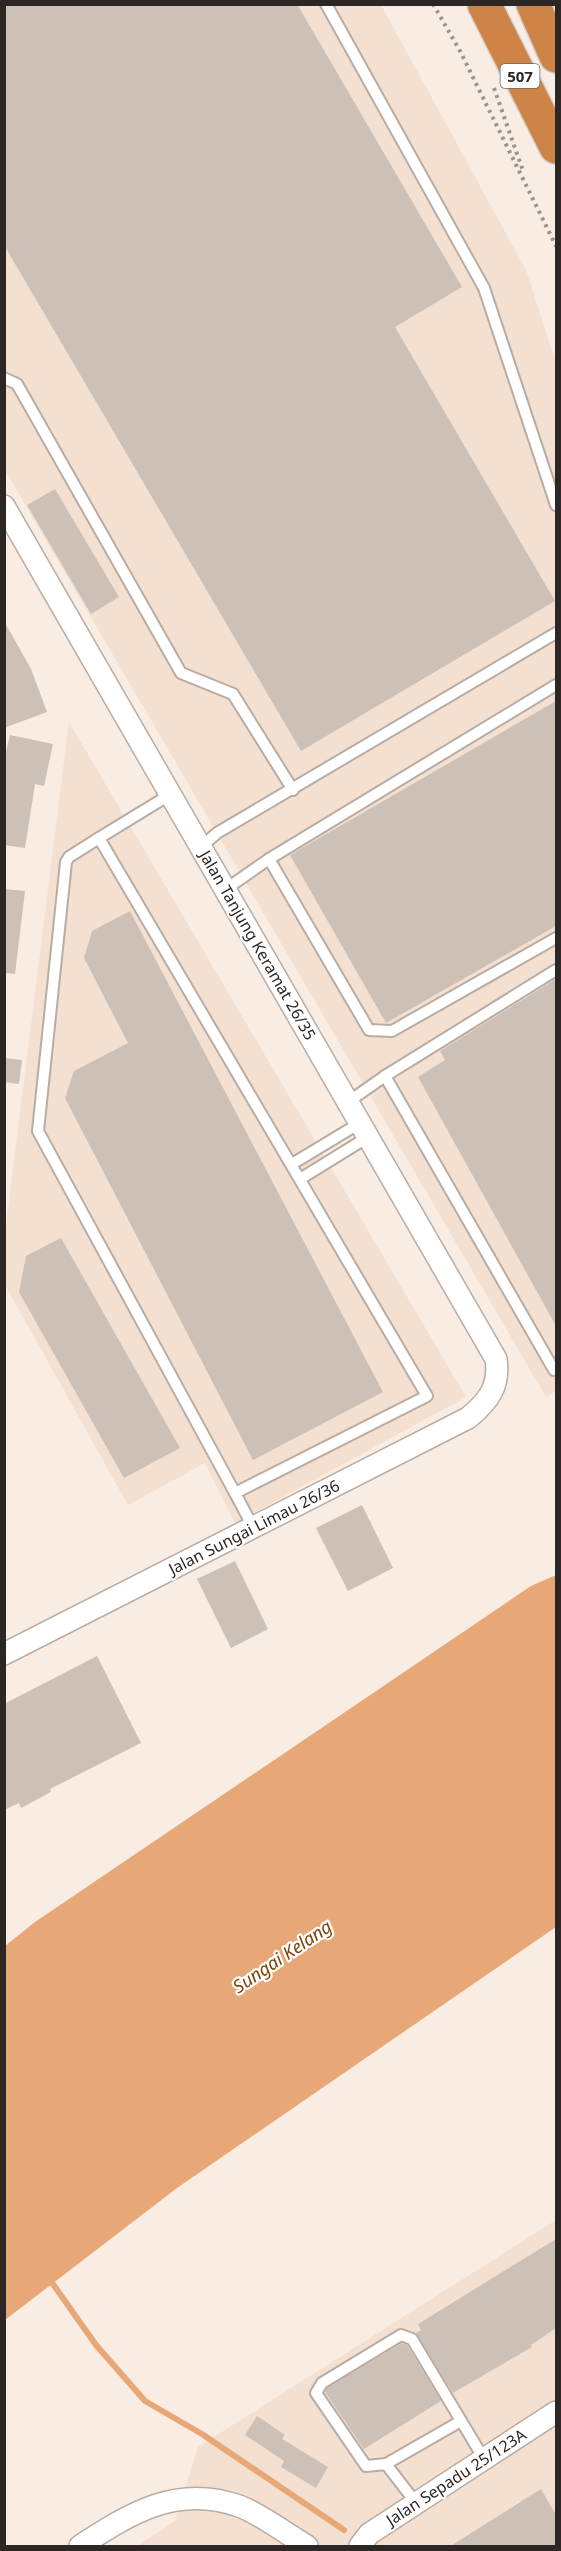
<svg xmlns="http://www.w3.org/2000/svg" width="561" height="2551" font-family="'Noto Sans',sans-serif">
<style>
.built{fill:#f3e0d1}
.water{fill:#e8a776}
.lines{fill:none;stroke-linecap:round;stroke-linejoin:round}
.stream{stroke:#e8a776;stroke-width:6}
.building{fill:#ccc0b7}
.lane-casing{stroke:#b8aca3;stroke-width:14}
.street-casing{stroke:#b8aca3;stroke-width:24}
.highway-casing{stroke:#d1cfcf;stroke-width:36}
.path{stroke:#9c938c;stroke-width:4;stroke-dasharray:3 4.5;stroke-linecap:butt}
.lane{stroke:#fff;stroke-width:10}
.street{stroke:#fff;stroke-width:21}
.highway{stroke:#cf8447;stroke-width:33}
.labels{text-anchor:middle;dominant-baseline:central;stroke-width:4.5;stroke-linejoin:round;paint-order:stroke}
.shield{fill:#fff;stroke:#6b6866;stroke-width:1.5}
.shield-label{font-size:15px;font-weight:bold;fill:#2c2724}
.street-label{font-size:16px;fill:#2c2724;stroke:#fff}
.water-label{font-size:18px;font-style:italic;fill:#7e4305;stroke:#fff}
</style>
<rect width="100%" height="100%" fill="#f9ece2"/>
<g class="built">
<path d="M4,5H381L526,270L556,363V1391L546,1397L5,470Z"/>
<path d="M69,722L466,1397L235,1523L205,1463L128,1505L5,1285V1233Z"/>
<path d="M556,2220V2546H137L175,2521L198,2447Z"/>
</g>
<path class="water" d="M556,1575V1927L177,2188L5,2320V1946L35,1922L531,1586Z"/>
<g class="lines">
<path class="stream" d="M48,2277L96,2345L145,2401L202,2434L344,2530"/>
</g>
<g class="building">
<path d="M4,4H297L462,287L395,327L555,601L301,751L4,245Z"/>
<path d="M55,489L119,597L91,614L27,505Z"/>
<path d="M4,621L31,669L47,712L4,728Z"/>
<path d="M556,701V926L386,1023L290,855Z"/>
<path d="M10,735L53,744L44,786L35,784L25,848L4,845V760Z"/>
<path d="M4,889L25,891L15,974L4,973Z"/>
<path d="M130,911L383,1392L253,1460L65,1098L74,1071L128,1043L84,958L92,931Z"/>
<path d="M556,979V1326L418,1077L445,1060L440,1051Z"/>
<path d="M4,1058L22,1060L19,1084L4,1082Z"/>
<path d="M61,1238L180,1448L124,1478L19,1292L26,1256Z"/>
<path d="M362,1505L393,1568L348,1591L316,1528Z"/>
<path d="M235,1561L268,1629L231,1648L197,1579Z"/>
<path d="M97,1656L141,1743L50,1789L51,1792L21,1808L19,1803L4,1810V1704Z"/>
<path d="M556,2239V2328L531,2345L532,2347L453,2393L416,2333L421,2330L418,2324Z"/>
<path d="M402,2343L407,2345L441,2401L364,2449L325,2392L327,2388Z"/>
<path d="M257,2416L285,2435L282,2439L328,2467L316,2488L281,2467L284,2461L245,2435Z"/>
<path d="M541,2489L556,2515V2547H449Z"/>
</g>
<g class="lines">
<g class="lane-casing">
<g id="lane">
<path d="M326,4L484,288L556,505"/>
<path d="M4,378L17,384L181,673L233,694L293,790"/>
<path d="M556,685L269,859L369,1030L392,1031L556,938"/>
<path d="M99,838L427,1396L235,1493L38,1131L66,862L69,857Z"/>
<path d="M99,838L171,794"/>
<path d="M201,847L217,833L556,633"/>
<path d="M226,889L269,859"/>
<path d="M556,970L385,1076L554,1370L556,1369"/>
<path d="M348,1102L385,1076"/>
<path d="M292,1164L360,1123"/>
<path d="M300,1179L368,1137"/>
<path d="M235,1493L253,1527"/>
<path d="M386,2464L461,2421"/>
<path d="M416,2503L386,2464L366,2466L316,2393L322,2383L401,2335L412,2339L484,2459"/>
</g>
</g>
<g class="street-casing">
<g id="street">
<path d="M4,506L496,1359C500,1386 489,1401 468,1418L4,1654"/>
<path d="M80,2546C131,2513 177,2484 239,2506C259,2513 288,2535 307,2546"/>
<path d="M360,2546L369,2534L556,2412"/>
</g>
</g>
<g class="highway-casing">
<g id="highway">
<path d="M484,4L556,147"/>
<path d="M533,4L556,56"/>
</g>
</g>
<g class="path">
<path d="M433,4L460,51L556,246"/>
<path d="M494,88L523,171"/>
</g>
<use href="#lane" class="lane"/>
<use href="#street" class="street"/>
<use href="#highway" class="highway"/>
</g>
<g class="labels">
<rect class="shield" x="500.5" y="64" width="39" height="24" rx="4.5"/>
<g class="shield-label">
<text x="520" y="76">507</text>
</g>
<g class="street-label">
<text transform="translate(258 945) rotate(60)">Jalan Tanjung Keramat 26/35</text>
<text transform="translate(254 1527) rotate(-27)">Jalan Sungai Limau 26/36</text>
<text transform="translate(456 2477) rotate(-33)">Jalan Sepadu 25/123A</text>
</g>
<g class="water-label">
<text transform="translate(282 1956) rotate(-34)">Sungai Kelang</text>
</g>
</g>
<rect width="561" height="2551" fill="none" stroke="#2c2724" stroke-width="12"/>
</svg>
